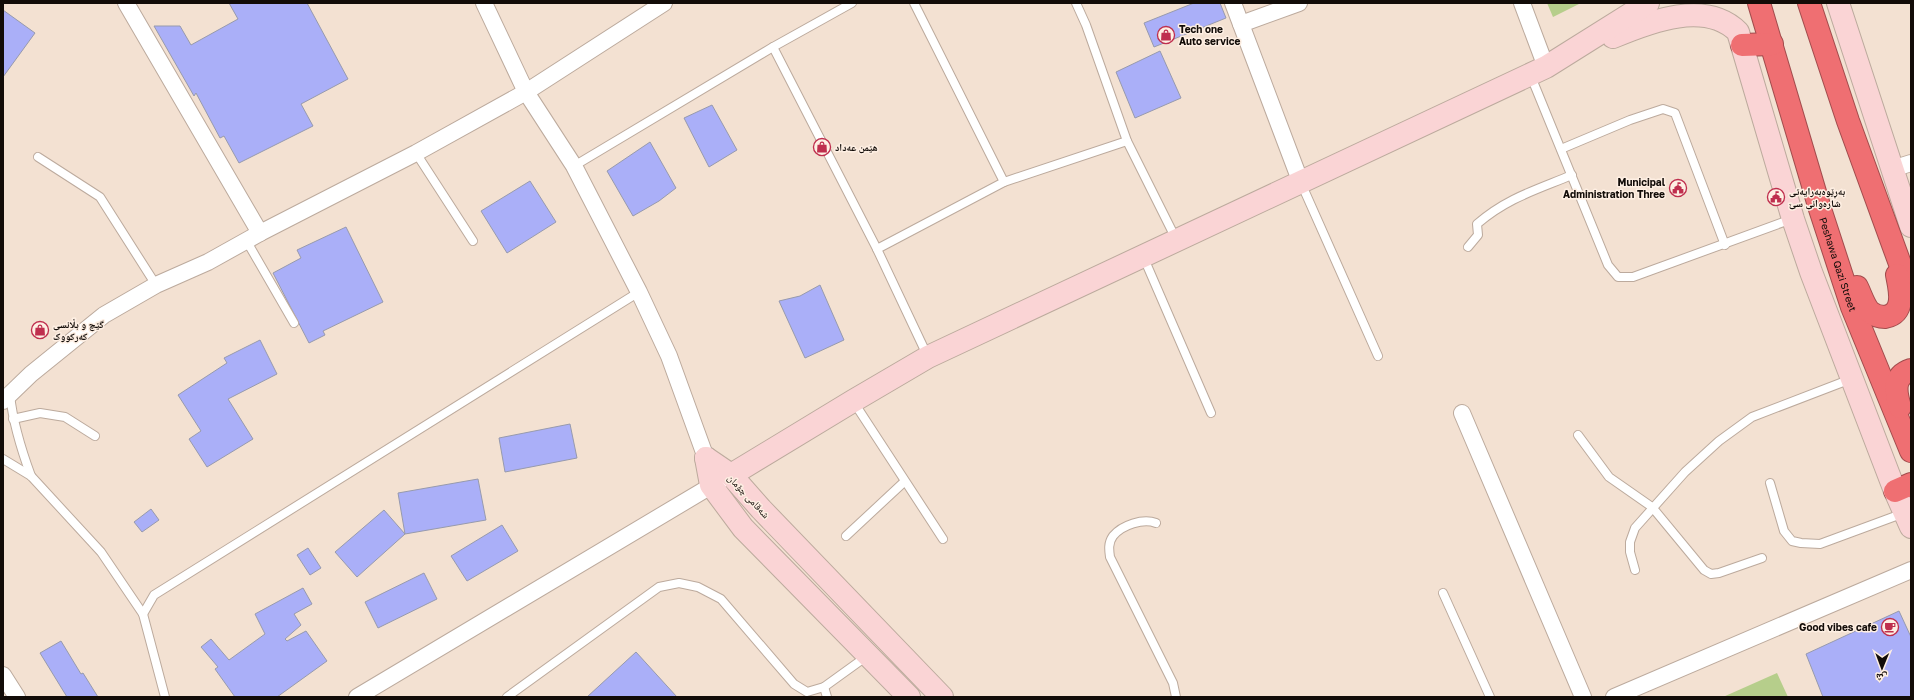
<svg xmlns="http://www.w3.org/2000/svg" width="1914" height="700" font-family="'Golos Text','Noto Naskh Arabic',sans-serif">
<style>
.green{fill:#b6ce8b}
.building{fill:#aaaff8;stroke:#979aad}
.lines{fill:none;stroke-linecap:round;stroke-linejoin:round}
.lane-casing{stroke:#bcaa9d;stroke-width:10}
.street-casing{stroke:#bcaa9d;stroke-width:18}
.secondary-casing{stroke:#bcaa9d;stroke-width:24}
.highway-casing{stroke:#a24c4d;stroke-width:24}
.lane{stroke:#fff;stroke-width:8}
.street{stroke:#fff;stroke-width:16}
.secondary{stroke:#fad4d5;stroke-width:22}
.highway{stroke:#ef6f72;stroke-width:22}
.labels{text-anchor:middle;dominant-baseline:central;stroke-width:3;stroke-linejoin:round;paint-order:stroke}
.poi-label{font-size:10px;font-weight:bold;fill:#120c08;stroke:#feefe3;text-anchor:start}
.street-label{font-size:10px;fill:#120c08;stroke:#feefe3}
</style>
<rect width="100%" height="100%" fill="#f3e1d2"/>
<g class="green">
<path d="M1547,3H1581L1553,17Z"/>
<path d="M1777,673L1788,697H1723Z"/>
</g>
<g class="building">
<path d="M229,3H307L348,79L301,104L313,126L239,163L224,136L220,138L196,93L194,96L154,26H180L191,45L238,19Z"/>
<path d="M1194,3H1220L1226,18L1154,47L1144,23Z"/>
<path d="M3,10L35,33L3,77Z"/>
<path d="M1160,51L1181,98L1135,118L1116,72Z"/>
<path d="M712,105L737,150L709,167L684,118Z"/>
<path d="M650,142L676,188L659,201L633,216L607,171Z"/>
<path d="M530,181L556,222L507,253L481,211Z"/>
<path d="M346,227L383,302L323,331L325,335L309,343L273,273L301,258L297,250Z"/>
<path d="M820,285L844,340L805,358L779,301L800,296Z"/>
<path d="M260,340L277,374L228,399L253,439L207,467L189,439L201,431L178,395L227,363L224,358Z"/>
<path d="M570,424L577,458L505,472L499,438Z"/>
<path d="M478,479L486,520L405,534L398,493Z"/>
<path d="M151,509L159,520L142,532L134,522Z"/>
<path d="M384,510L405,534L357,577L335,552Z"/>
<path d="M502,525L518,551L467,581L451,556Z"/>
<path d="M308,548L321,568L310,575L297,555Z"/>
<path d="M424,573L437,599L378,628L365,602Z"/>
<path d="M303,588L312,604L294,614L301,625L285,639L287,641L306,631L327,661L277,697H235L215,669L218,667L201,647L211,639L229,660L265,634L255,614Z"/>
<path d="M1899,611L1911,637V697H1823L1806,654Z"/>
<path d="M61,641L81,674L83,673L98,697H67L40,653Z"/>
<path d="M636,652L677,697H587Z"/>
</g>
<g class="lines">
<g class="lane-casing">
<g id="lane">
<path d="M914,3L1004,182"/>
<path d="M1076,3L1086,25L1127,141L1176,239"/>
<path d="M773,47L877,249L928,357"/>
<path d="M1530,74L1608,265L1618,277H1633L1792,219"/>
<path d="M1561,149L1630,120L1663,109L1675,113L1725,245"/>
<path d="M416,153L473,241"/>
<path d="M38,157L100,197L156,285"/>
<path d="M574,166L773,47L852,3"/>
<path d="M1301,183L1378,356"/>
<path d="M246,240L294,323"/>
<path d="M1468,247L1478,235L1477,224C1507,198 1536,190 1572,175"/>
<path d="M877,249L1004,182L1127,141"/>
<path d="M1143,256L1211,413"/>
<path d="M10,395C13,423 21,449 31,476"/>
<path d="M853,401L943,539"/>
<path d="M13,419L40,413L65,417L95,436"/>
<path d="M1578,435L1609,477L1652,507L1704,570L1711,574L1719,573L1762,558"/>
<path d="M3,459L31,476L101,552L143,614L165,697"/>
<path d="M1770,483L1784,531L1792,541L1801,543L1820,544L1904,513"/>
<path d="M1156,523C1143,518 1122,525 1113,536C1108,543 1109,550 1110,557L1173,683L1176,697"/>
<path d="M846,536L904,482"/>
<path d="M1635,570L1630,552V542L1635,528L1685,472L1719,441L1752,417L1851,379"/>
<path d="M1443,593L1490,697"/>
<path d="M143,614L154,595L639,292"/>
<path d="M824,687L827,697"/>
<path d="M507,697L659,587L679,583L698,587L721,599L794,684L807,692L824,687L867,656"/>
</g>
</g>
<g class="street-casing">
<g id="street">
<path d="M126,3L260,233"/>
<path d="M484,3L526,92L574,166L639,292L669,356L706,458"/>
<path d="M1233,3L1301,183"/>
<path d="M1522,3L1546,67"/>
<path d="M1241,24L1299,3"/>
<path d="M1892,169L1911,163"/>
<path d="M3,401L31,374L104,315L156,285L208,262L260,233L416,153L526,92L664,3"/>
<path d="M1462,413L1583,697"/>
<path d="M3,675L17,697"/>
<path d="M357,697L721,480"/>
<path d="M1614,697L1911,570"/>
</g>
</g>
<g class="secondary-casing">
<g id="secondary">
<path d="M1838,3L1911,226"/>
<path d="M1613,37C1651,21 1706,0 1738,32L1793,219L1811,272L1895,491L1911,527"/>
<path d="M706,458L731,475L761,509L942,697"/>
<path d="M706,458L711,485L743,528L909,697"/>
<path d="M731,475L853,401L928,357L1546,67L1648,3"/>
</g>
</g>
<g class="highway-casing">
<g id="highway">
<path id="s1" d="M1759,3L1820,209L1852,307L1911,451"/>
<path d="M1809,3L1848,121L1911,294"/>
<path d="M1742,45L1772,44"/>
<path d="M1857,287C1861,295 1864,306 1870,312C1874,315 1879,317 1885,317C1906,313 1900,290 1897,275"/>
<path d="M1900,407C1895,391 1893,376 1911,370"/>
<path d="M1895,491L1911,484"/>
</g>
</g>
<use href="#lane" class="lane"/>
<use href="#street" class="street"/>
<use href="#secondary" class="secondary"/>
<use href="#highway" class="highway"/>
</g>
<defs>
<g id="shop-ring" transform="scale(0.9)"><circle r="9.5" fill="#feefe3" stroke="#bf2f4e" stroke-width="1.5"/><path d="M-5-2.5h2.3a2.7 3.5 0 0 1 5.4 0H5L5.5 6h-11ZM-1.5-2.5h3a1.5 2.3 0 0 0-3 0Z" fill="#bf2f4e"/></g>
<g id="civic-ring" transform="scale(0.9)"><circle r="9.5" fill="#feefe3" stroke="#bf2f4e" stroke-width="1.5"/><path d="M-.6-6.5H3V-4.5H.6V-3L4-1V1h2V6H-6V1h2V-1L-.6-3ZM-1.2 2.5V6h2.4V2.5Z" fill="#bf2f4e"/></g>
<g id="cafe-ring" transform="scale(0.9)"><circle r="9.5" fill="#feefe3" stroke="#bf2f4e" stroke-width="1.5"/><path d="M-5.5-4.5H6V0H3Q3 3.5 0 3.5H-2.5Q-5.5 3.5-5.5 0ZM3-3.2v2h1.7v-2ZM-6 4.5H4V6H-6Z" fill="#bf2f4e"/></g>
</defs>
<g fill-rule="evenodd">
<use href="#shop-ring" x="1166" y="35"/>
<use href="#shop-ring" x="822" y="147"/>
<use href="#civic-ring" x="1678" y="188"/>
<use href="#civic-ring" x="1776" y="197"/>
<use href="#shop-ring" x="40" y="330"/>
<use href="#cafe-ring" x="1890" y="627"/>
</g>
<g class="labels">
<g class="poi-label">
<text x="1179" y="29">Tech one<tspan x="1179" dy="12">Auto service</tspan></text>
<text x="835" y="147">هێمن عەداد</text>
<text x="1665" y="182" text-anchor="end">Municipal<tspan x="1665" dy="12">Administration Three</tspan></text>
<text x="1789" y="191">بەڕێوەبەرایەتی<tspan x="1789" dy="12">شارەوانی سێ</tspan></text>
<text x="53" y="324">گێچ و بڵانسی<tspan x="53" dy="12">کەرکووک</tspan></text>
<text x="1877" y="627" text-anchor="end">Good vibes cafe</text>
</g>
<g class="street-label">
<text stroke="none"><textPath href="#s1" startOffset="273">Peshawa Qazi Street</textPath></text>
<text transform="translate(749 496) rotate(47)">شەقامی چۆمان</text>
</g>
</g>
<rect width="1914" height="700" fill="none" stroke="#120c08" stroke-width="8"/>
<g transform="translate(1882 668) rotate(181)" stroke="#feefe3" stroke-width="3" paint-order="stroke">
<path d="M0-3L7 15L0 10L-7 15Z" fill="#120c08"/>
<text y="-6" font-size="11" font-weight="bold" text-anchor="middle" fill="#120c08">ش</text>
</g>
</svg>
